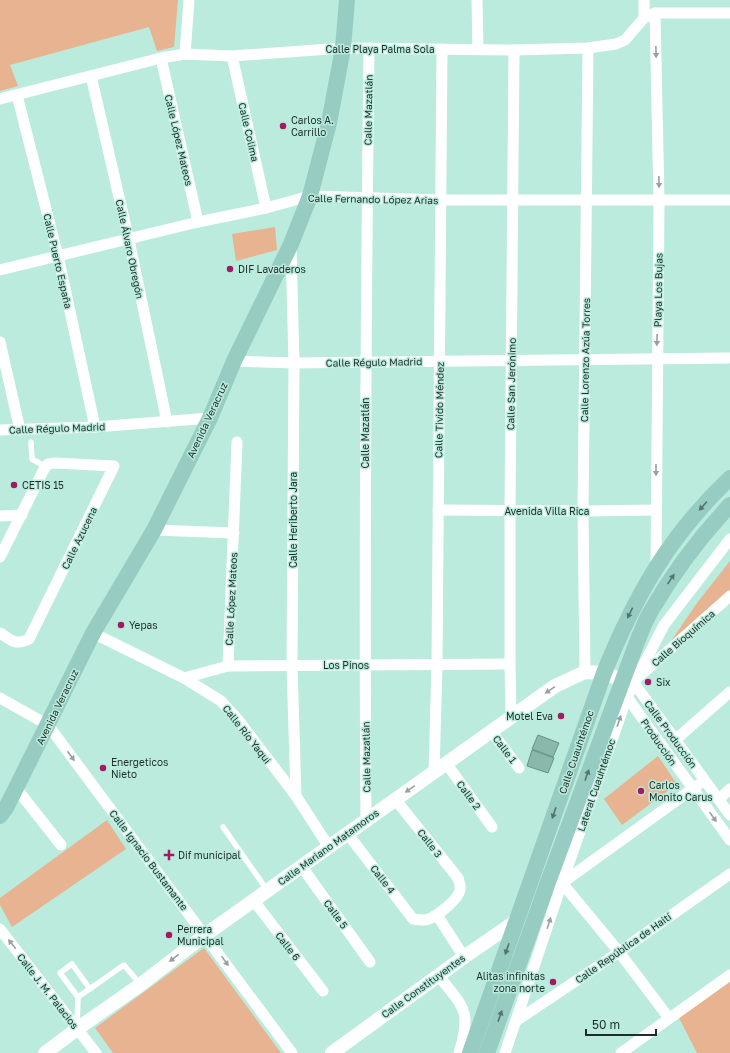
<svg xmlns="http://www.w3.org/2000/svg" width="730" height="1053" font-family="'Golos Text',sans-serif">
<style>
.green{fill:#e7b390}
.building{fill:#8ab8ab;stroke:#669386}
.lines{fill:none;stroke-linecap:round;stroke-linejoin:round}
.service{stroke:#fff;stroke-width:5.5}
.minor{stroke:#fff;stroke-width:11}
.tertiary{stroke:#fff;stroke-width:14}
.secondary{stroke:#97ccc2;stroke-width:16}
.oneway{fill:#98a19f}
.oneway2{fill:#53756e}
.poi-dot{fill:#a31962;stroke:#bbebdc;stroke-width:1.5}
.labels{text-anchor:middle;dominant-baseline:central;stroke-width:3;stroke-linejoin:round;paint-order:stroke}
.street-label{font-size:10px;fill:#1b2e29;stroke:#bbebdc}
.poi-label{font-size:10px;fill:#1b2e29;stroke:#bbebdc;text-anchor:start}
</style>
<rect width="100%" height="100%" fill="#bbebdc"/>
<g class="green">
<path d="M0,0H178L174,47L157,51L149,27L10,65L18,86L0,91Z"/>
<path d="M275,227L277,250L236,261L232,234Z"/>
<path d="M730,561V594L665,650L697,603Z"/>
<path d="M658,756L677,784L622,825L604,799Z"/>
<path d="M107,820L126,849L12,927L0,905V898Z"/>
<path d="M204,948L281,1053H113L95,1028Z"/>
<path d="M730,977V1053H697L677,1014Z"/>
</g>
<g class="building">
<path d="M538,735L559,743L553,757L532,749Z"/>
<path d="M532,750L554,758L548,773L527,766Z"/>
</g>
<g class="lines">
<g class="service">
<path d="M31,442L32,459L46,467"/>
<path d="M223,827L267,890"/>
<path d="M78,997L60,973L72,964L90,989"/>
<path d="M77,1026L78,997L124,965L140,984"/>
</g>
<g class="minor">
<path d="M477,0L478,49"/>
<path d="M644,0V18"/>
<path d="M655,13L659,201L656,567"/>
<path d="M185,54L189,0"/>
<path d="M232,56L266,208"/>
<path d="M161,58L198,222"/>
<path d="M91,76L129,240L167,422"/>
<path d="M17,95L58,256L95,427"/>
<path d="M0,99L161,58L185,54L232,56L343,48L514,50L588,48L616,44L625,40L644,18L655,13H730"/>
<path d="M291,246L294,363L292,665L296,796"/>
<path d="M0,270L198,222L266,208L310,196L441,200H730"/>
<path d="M0,342L20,430"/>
<path d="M234,361L294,363L730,358"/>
<path d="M0,430L95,427L210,418"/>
<path d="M438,510L583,511L656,510"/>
<path d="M0,516L22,515"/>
<path d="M154,530L234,533"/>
<path d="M0,557L44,469L48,464L55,463L114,466L29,639C16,646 11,640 0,633"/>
<path d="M93,633L184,678L221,701L239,721L296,796L329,847"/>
<path d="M228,666L237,442"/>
<path d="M585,672L583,511L588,48"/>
<path d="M641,675L730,596"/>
<path d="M184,678L228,666L510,664"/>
<path d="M628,682L634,683L730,815"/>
<path d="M626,692L627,697L730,840"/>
<path d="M0,698L48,725L292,1053"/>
<path d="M511,717L510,664V511L514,50"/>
<path d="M491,731L519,768"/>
<path d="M675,740L730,692"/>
<path d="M446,763L492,827"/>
<path d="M434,772L437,665L442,49"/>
<path d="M16,788L61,845"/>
<path d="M719,799L730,789"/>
<path d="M366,819C364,562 366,305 369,48"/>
<path d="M347,833L413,919C419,920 423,921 429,919C438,915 458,900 460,890C461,886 459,882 458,878L395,799"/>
<path d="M302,867L370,962"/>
<path d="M557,883H562L619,952L669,1018"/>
<path d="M562,883L698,785"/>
<path d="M254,901L323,991"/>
<path d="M437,915L464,957"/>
<path d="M0,929L96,1053"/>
<path d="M438,975C464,1008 472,1010 459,1053"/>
<path d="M516,1021L619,952L730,874"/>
<path d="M505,1053L562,883L627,697L664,625L730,539"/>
<path d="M621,1053L730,975"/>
</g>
<g class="tertiary">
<path d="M45,1053L77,1029L140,985L205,935L555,686L585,672L604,673L622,680"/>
<path d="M332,1053L464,957L516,921"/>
</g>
<g class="secondary">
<path d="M0,816L6,808L16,788L93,633L154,530L210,418L234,361L291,244L310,196L329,123L343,48L347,0"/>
<path d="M470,1053L604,673C635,596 669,536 730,478"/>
<path d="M487,1053L548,882L637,642C641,632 645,621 651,611C673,573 700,537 730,505"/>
</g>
</g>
<defs><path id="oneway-solid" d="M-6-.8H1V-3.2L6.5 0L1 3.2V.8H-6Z"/></defs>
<g class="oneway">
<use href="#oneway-solid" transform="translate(656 52) rotate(89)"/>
<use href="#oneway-solid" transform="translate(659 182) rotate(89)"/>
<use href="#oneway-solid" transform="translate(657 340) rotate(91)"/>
<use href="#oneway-solid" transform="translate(656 470) rotate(90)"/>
<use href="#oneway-solid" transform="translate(550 690) rotate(146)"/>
<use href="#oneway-solid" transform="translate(619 721) rotate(-71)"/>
<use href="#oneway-solid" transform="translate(71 756) rotate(53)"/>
<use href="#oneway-solid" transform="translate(410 789) rotate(145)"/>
<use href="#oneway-solid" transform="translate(713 817) rotate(54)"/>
<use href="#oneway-solid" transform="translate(549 923) rotate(-71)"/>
<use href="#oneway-solid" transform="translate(12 944) rotate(-128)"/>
<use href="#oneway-solid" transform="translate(174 958) rotate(142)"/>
<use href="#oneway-solid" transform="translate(225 961) rotate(54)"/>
</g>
<g class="oneway2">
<use href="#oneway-solid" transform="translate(703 506) rotate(132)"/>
<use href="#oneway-solid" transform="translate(671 579) rotate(-56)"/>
<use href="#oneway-solid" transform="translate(630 613) rotate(116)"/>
<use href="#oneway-solid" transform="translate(587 775) rotate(-70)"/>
<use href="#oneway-solid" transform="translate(554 813) rotate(109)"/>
<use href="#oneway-solid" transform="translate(507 949) rotate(109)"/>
<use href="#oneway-solid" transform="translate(500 1016) rotate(-71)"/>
</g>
<g class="poi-dot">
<circle cx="283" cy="126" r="4"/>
<circle cx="230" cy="269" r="4"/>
<circle cx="14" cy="485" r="4"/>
<circle cx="121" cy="625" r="4"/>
<circle cx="648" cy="682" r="4"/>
<circle cx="561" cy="716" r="4"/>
<circle cx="103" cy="768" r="4"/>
<circle cx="641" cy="791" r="4"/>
<path d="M167 849h4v4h4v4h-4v4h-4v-4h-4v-4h4z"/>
<circle cx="169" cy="935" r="4"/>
<circle cx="553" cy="982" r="4"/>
</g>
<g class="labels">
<g class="street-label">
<text x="380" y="49">Calle Playa Palma Sola</text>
<text transform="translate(368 110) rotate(-89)">Calle Mazatlán</text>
<text transform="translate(249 132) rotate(77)">Calle Colima</text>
<text transform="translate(179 140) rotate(77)">Calle López Mateos</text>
<text transform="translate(373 199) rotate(1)">Calle Fernando López Arias</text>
<text transform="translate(130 249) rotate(78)">Calle Álvaro Obregón</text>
<text transform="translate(58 261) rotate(77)">Calle Puerto España</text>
<text transform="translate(658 290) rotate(-89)">Playa Los Bujas</text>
<text transform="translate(585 360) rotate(-89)">Calle Lorenzo Azúa Torres</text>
<text transform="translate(374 362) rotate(-1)">Calle Régulo Madrid</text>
<text transform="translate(511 384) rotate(-89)">Calle San Jerónimo</text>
<text transform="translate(439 410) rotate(-89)">Calle Tivido Méndez</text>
<text transform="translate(207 420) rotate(-65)">Avenida Veracruz</text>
<text transform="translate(57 428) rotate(-2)">Calle Régulo Madrid</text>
<text transform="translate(365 433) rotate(-90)">Calle Mazatlán</text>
<text x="547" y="511">Avenida Villa Rica</text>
<text transform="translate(293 520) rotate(-90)">Calle Heriberto Jara</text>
<text transform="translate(79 538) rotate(-64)">Calle Azucena</text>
<text transform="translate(231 599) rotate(-87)">Calle López Mateos</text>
<text transform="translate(683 638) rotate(-41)">Calle Bioquímica</text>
<text x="346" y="665">Los Pinos</text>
<text transform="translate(57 707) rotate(-64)">Avenida Veracruz</text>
<text transform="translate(247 734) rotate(52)">Calle Río Yaqui</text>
<text transform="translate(671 734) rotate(54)">Calle Producción</text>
<text transform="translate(659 742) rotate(55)">Producción</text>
<text transform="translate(505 749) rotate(53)">Calle 1</text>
<text transform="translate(576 752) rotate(-71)">Calle Cuauhtémoc</text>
<text transform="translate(366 757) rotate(-91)">Calle Mazatlán</text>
<text transform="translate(596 785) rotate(-71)">Lateral Cuauhtémoc</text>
<text transform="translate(469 795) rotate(54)">Calle 2</text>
<text transform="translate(430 843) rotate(52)">Calle 3</text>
<text transform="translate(328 847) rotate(-36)">Calle Mariano Matamoros</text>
<text transform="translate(149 860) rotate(53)">Calle Ignacio Bustamante</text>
<text transform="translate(383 879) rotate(52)">Calle 4</text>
<text transform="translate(336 914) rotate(54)">Calle 5</text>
<text transform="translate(288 946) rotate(52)">Calle 6</text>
<text transform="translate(623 948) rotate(-35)">Calle República de Haití</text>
<text transform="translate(423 986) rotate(-36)">Calle Constituyentes</text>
<text transform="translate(48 991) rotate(52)">Calle J. M. Palacios</text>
</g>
<g class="poi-label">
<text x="291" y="120">Carlos A.<tspan x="291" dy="12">Carrillo</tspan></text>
<text x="238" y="269">DIF Lavaderos</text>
<text x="22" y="485">CETIS 15</text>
<text x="129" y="625">Yepas</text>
<text x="656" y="682">Six</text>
<text x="553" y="716" text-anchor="end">Motel Eva</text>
<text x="111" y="762">Energeticos<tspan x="111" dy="12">Nieto</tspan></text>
<text x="649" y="785">Carlos<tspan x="649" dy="12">Monito Carus</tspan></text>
<text x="178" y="855">Dif municipal</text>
<text x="177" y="929">Perrera<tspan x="177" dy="12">Municipal</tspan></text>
<text x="545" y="976" text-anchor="end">Alitas infinitas<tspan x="545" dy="12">zona norte</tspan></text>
</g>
</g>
<path d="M586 1029v6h70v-6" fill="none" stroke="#1b2e29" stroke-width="2"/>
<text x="592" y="1029" font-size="12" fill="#1b2e29" stroke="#bbebdc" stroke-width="3" paint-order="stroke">50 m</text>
</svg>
